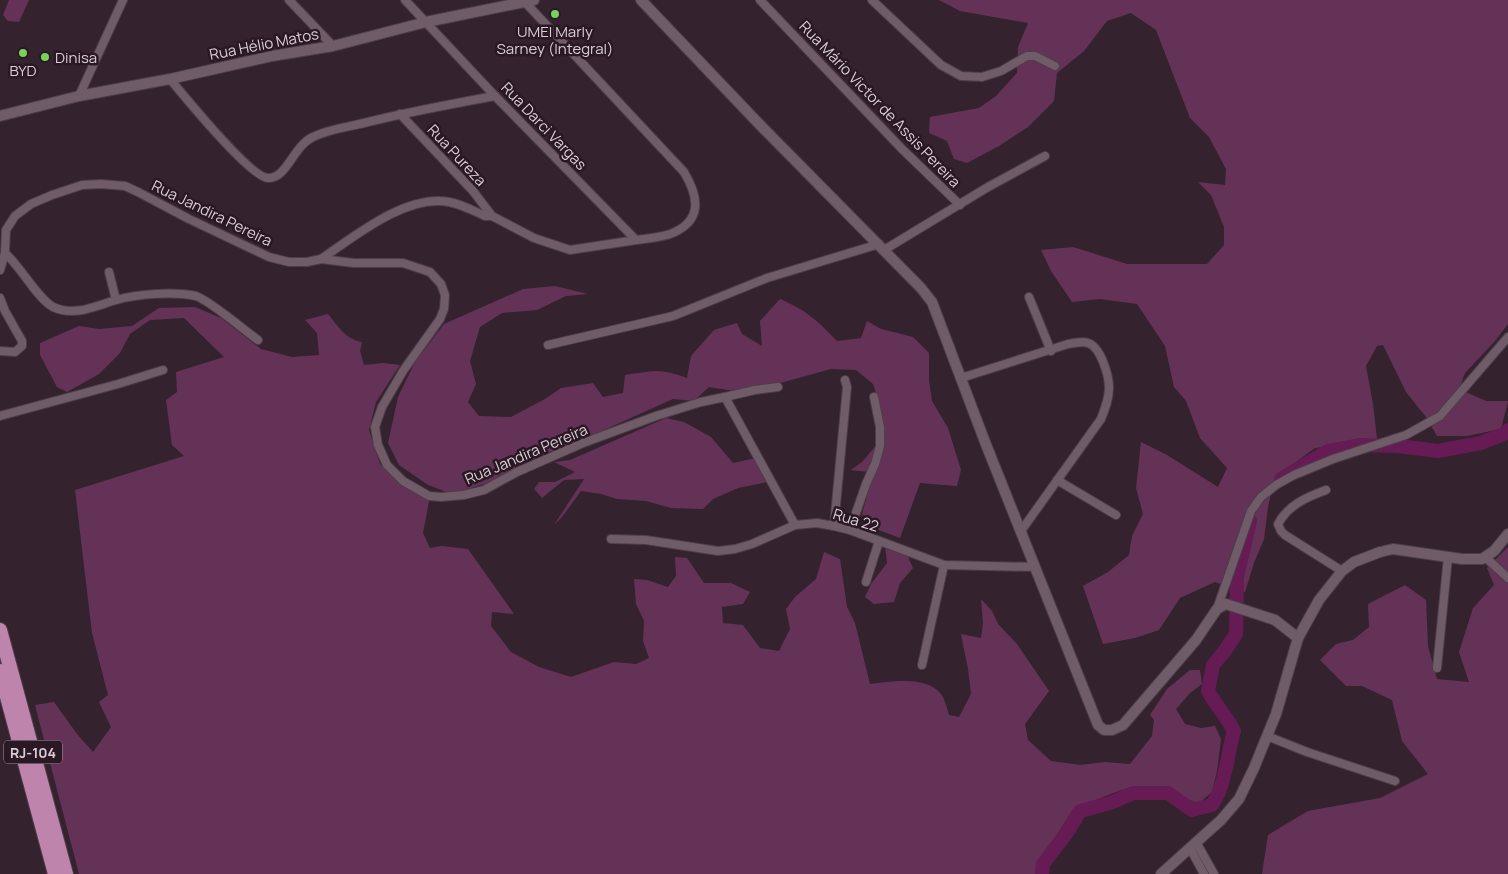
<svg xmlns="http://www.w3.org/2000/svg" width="1508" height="874" font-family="Manrope,sans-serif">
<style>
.green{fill:#653257}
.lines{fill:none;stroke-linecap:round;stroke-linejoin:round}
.river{stroke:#671b55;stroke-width:14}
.minor-casing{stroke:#4d3e48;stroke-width:10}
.tertiary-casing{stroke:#4d3e48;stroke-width:12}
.trunk-casing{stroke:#4d3e48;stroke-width:16}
.minor{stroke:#705c69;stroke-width:8}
.tertiary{stroke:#705c69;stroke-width:10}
.trunk{stroke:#be84ac;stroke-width:14}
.poi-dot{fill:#78d158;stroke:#2a1925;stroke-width:2}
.labels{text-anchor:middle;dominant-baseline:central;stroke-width:5;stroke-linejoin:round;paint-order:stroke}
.shield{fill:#2a1925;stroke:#a598a0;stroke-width:1}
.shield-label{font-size:14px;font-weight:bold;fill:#daced5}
.poi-label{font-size:15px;fill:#daced5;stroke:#2a1925}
.street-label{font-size:15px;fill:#daced5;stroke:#2a1925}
</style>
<rect width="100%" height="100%" fill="#34232e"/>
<g class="green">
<path d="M9,0H29L19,22L8,21L3,15Z"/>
<path d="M939,0H1508V324L1495,341L1465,373L1459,389L1486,401H1508L1501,429L1467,436H1437L1426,417L1406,392L1383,345L1377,346L1366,366L1373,404L1377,439L1315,448L1275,477L1268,507L1264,539L1254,563L1245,592L1215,582L1180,598L1159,630L1135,638L1103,644L1083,586L1108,572L1129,555L1132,536L1143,514L1136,488L1141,442L1167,455L1218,487L1227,468L1200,438L1186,401L1174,387L1165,346L1137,304L1100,299L1072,302L1051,271L1041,250L1073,247L1127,264H1207L1224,245V227L1211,195L1198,182L1225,185L1226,169L1209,137L1190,118L1156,30L1131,13L1107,21L1084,51L1057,73L1054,101L1028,127L999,146L967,163L954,159L947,141L929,133L930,117L979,108L996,96L1017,73L1018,47L1028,23L960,11Z"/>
<path d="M555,286L588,294L566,296L537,310L502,313L480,327L470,361L476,384L468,402L479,416L511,417L545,399L561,388L593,383L603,397L623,393L625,375C652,371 660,368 687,378L691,356L714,330L737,323L742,334L762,346L760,321L780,299C806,310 818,321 837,341L861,338L867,321L881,329L913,337L929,353V381L932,401L948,428L961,470L957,486L920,483L900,538L876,529L862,514L871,481L869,472L851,470L862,462L885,435L880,405L873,384L856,370L831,369L773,385L734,391L709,387L694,401L673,399L604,430L542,455L500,479L452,494L428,485L399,465L388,443L398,397L415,362L444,324L523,289Z"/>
<path d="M195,307L221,318L261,349L292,357L319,355L317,333L305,320L328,314C338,326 345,339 362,342L360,351L364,365L383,363L400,365L376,402L369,430L380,464L405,487L429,501L423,533L430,548L442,546L468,549L514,614L492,612L491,626L511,652L539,667L571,677L614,662L636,664L649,658L643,641L644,621L636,604L634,579L647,580L668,587L676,576L675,557L687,558L704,583H731L750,592L743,604L722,607L723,623L743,625L760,648L779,651L790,629L786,609L795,597L816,579L824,552L840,559L847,607L855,623L870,684C891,682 925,675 941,694C945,699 947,709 949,715L959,717L971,694L968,669L961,634L981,638L983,623L981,599L992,611L998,624L1017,644L1049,691L1025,724L1028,740L1051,761L1080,765L1105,762L1130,764L1152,736L1154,720L1150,715L1167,689L1190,670H1200L1202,684L1190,693L1176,709L1185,724L1201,728L1215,726L1221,739L1217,771L1212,792L1198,804L1171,790L1155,787L1121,790L1073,809L1037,867V874H79L35,705L54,702L77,734L93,752L111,727L99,702L108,695L92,633L75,490L184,456L172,445L166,400L177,392L176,372L224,357L184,318L150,320L130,334L120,353L99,374L67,392L57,387L40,355V343L79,326L99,329L132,326L159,308Z"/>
<path d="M666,418L684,422L711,437L733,463L756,458L768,482L738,488L713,499L703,509L671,508L646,501L617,499L601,494L581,491L562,517L554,525L584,479L564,480L542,498L534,489L539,482H555L575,472L554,462L570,460Z"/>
<path d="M885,545L907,555L913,568L900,583L894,602L874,604L865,597L871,584L887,563Z"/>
<path d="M1508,547V874H1262L1268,835L1308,811L1380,798L1428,774L1402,741L1392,700L1362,686H1346L1320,660L1336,644L1353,640L1369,627L1368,604L1405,585L1426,600L1428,646L1437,679L1469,682L1459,652L1473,608L1494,585L1487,568Z"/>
</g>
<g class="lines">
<g class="river">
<path d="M1281,479L1328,451L1361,445L1398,446L1438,451L1481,443L1506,433L1508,430"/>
<path d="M1042,874L1043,864L1066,834L1080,811L1110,803L1133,793H1168L1192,810L1212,805C1226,784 1227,755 1234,731C1226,716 1216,705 1208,691L1213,665L1224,652L1236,634L1237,577L1250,521"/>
</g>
<g class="minor-casing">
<g id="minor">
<path d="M289,0L333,46"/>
<path d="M405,0L495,96L636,240C648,238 663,238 675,232C704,218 697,194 684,172L523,0"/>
<path d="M760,0L902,149L960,205"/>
<path d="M872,0L941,65L961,76L982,77L1001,71L1027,56H1035L1055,66"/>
<path d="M170,79C184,96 251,178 268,178C287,179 293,146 313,137C329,129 348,127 364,123C408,112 451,104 495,96"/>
<path d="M79,96L123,0"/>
<path d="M400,114L473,191L492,216"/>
<path d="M884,250L988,187L1045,156"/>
<path d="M5,253C21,267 37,298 53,307C75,317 95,306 116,300C138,294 174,291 196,296C209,300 244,330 258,340"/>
<path d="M321,259C355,236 406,194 449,202C461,204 474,211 485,216H492L534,238L570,250L636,240"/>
<path d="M0,270L5,253L6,230L15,216L31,204L52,195L82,185L101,184L125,186L138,192L189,219L269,257L289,262H307L321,259L354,263H403L430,272L441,284L445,295L444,309L440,319L403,371L382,407L375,427L378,445L387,465L403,481L429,496L441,497L464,495L484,490L517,472L583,443L656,416L701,402L725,397L795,525"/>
<path d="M109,272L116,300"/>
<path d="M1029,297L1051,351"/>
<path d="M0,298L5,311L22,341V346L15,352L0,351"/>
<path d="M548,345L673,316L767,278L879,244"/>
<path d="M961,378L1068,344C1075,343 1082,341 1088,343C1101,347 1109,376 1109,388C1109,399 1105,409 1101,419L1021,531"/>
<path d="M725,397L755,390L778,387"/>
<path d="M0,416L118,384L163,370"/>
<path d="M1057,480L1116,515"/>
<path d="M1326,490C1307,497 1288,505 1278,524L1281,531L1285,535L1342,571"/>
<path d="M834,526L847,387L845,380"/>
<path d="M850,530L866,484L875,464L880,446V427L874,397"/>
<path d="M611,539L646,540L718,551L735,549L752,544L795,525L817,523L834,526L850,530L944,565L1035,567"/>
<path d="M1485,557L1508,578"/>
<path d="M866,582L879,541"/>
<path d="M1217,609L1251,511L1261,497L1276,485L1294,475L1333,459L1406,435L1440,416L1508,337"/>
<path d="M922,665L944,565"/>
<path d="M1437,668L1448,557"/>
<path d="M1267,736L1307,752L1395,781"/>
<path d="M1196,842L1214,874"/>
<path d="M1190,848L1204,874"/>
</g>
</g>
<g class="tertiary-casing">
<g id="tertiary">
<path d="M641,0L762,127L921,288L932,302L985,442L1098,725L1104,730H1112L1123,725L1196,640L1217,609L1226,604L1275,620L1298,638"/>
<path d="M0,116L79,96L170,79L272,56L333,46L426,22L534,0"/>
<path d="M1161,874L1221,820L1239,799L1254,768L1276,714L1298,638L1319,600L1342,571L1354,562L1380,552L1393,549L1462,559H1482L1494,551L1508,534"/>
</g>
</g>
<g class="trunk-casing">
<g id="trunk">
<path d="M0,630L66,874"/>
<path d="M0,671L55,874"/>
</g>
</g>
<use href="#minor" class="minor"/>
<use href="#tertiary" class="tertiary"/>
<use href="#trunk" class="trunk"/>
</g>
<g class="poi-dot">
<circle cx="555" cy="14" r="5"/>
<circle cx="23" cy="53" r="5"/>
<circle cx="45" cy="57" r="5"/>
</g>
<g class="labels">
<rect class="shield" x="4" y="740.5" width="58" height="23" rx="4"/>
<g class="shield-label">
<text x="33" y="752">RJ-104</text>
</g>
<g class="poi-label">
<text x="555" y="31">UMEI Marly<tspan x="555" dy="17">Sarney (Integral)</tspan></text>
<text x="55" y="57" text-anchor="start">Dinisa</text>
<text x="23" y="70">BYD</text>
</g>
<g class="street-label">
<text transform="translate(264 44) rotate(-11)">Rua Hélio Matos</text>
<text transform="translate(880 104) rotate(46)">Rua Mário Victor de Assis Pereira</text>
<text transform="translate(544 126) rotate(46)">Rua Darci Vargas</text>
<text transform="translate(457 155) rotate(47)">Rua Pureza</text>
<text transform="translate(212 213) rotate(26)">Rua Jandira Pereira</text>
<text transform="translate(526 454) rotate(-23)">Rua Jandira Pereira</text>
<text transform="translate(856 520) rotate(17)">Rua 22</text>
</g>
</g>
</svg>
